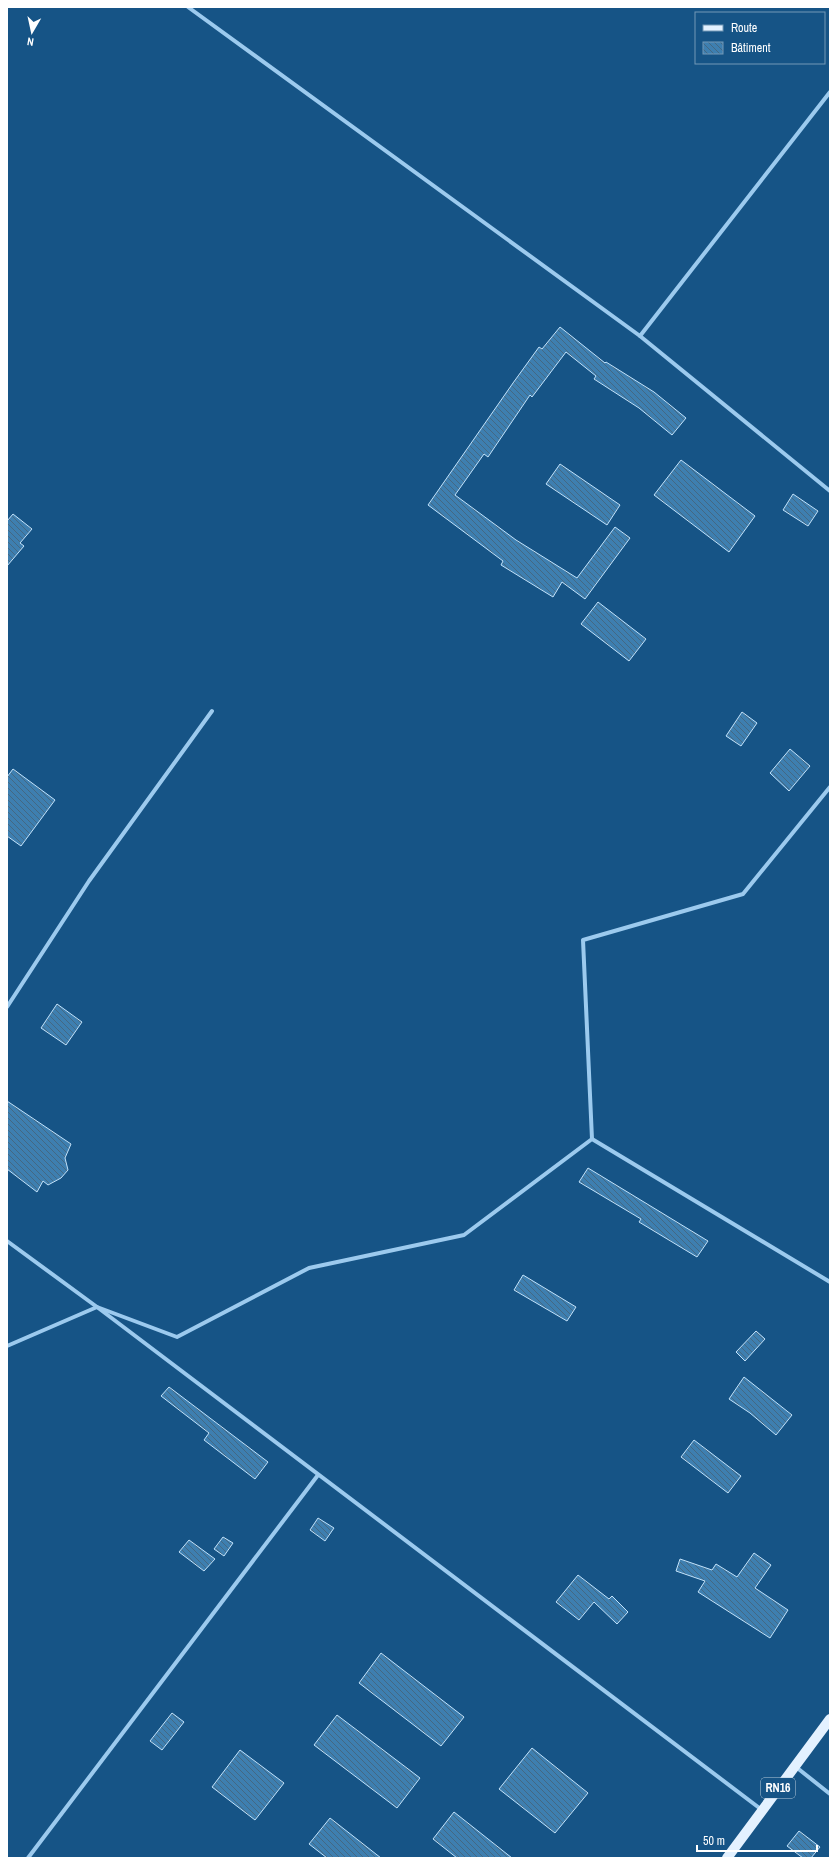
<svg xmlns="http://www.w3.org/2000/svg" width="837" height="1865" font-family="'Archivo Narrow',sans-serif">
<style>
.building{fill:url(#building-back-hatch);stroke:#c2e2fa}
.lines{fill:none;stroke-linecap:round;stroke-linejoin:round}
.minor{stroke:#9ccaee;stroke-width:4}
.primary{stroke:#e3f1ff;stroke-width:10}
.labels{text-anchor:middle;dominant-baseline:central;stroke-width:3;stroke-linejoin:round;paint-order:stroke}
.shield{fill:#165486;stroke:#b9ccdb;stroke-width:1}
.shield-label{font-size:12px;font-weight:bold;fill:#fff}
</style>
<defs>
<pattern id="building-back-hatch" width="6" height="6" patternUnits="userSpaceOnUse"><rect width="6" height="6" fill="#3e7fb0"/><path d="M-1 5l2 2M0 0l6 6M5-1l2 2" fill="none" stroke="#446883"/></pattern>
</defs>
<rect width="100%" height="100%" fill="#165486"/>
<g class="building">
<path d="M560,327L605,363L606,362L654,392L686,418L672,435L639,408L594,379L596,376L566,352L532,397L530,395L488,457L484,454L455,495L516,540L577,578L615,527L630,538L585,599L562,582L553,597L501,565L503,561L428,505L513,383L539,347L542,349Z"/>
<path d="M681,460L755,516L729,552L654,495Z"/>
<path d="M560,464L620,505L607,525L546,484Z"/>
<path d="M793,494L818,511L808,526L783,510Z"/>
<path d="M13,514L32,529L20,543L24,546L7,566V521Z"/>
<path d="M598,602L646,639L629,661L581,624Z"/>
<path d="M742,712L757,723L741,746L726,736Z"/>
<path d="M790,749L810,766L789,791L770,773Z"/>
<path d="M13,769L55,800L21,846L7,836V777Z"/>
<path d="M57,1004L82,1022L66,1045L41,1028Z"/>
<path d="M7,1101L71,1144L65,1158L68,1170L61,1178L48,1185L43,1181L37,1192L7,1169Z"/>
<path d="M588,1168L708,1241L697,1257L639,1222L641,1219L579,1182Z"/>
<path d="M523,1275L576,1307L567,1321L514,1290Z"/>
<path d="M756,1331L765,1339L745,1361L736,1352Z"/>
<path d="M744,1377L792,1415L776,1435L750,1413L729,1399Z"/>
<path d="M169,1387L268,1462L255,1479L204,1440L209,1433L161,1396Z"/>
<path d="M694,1440L741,1476L728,1493L681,1457Z"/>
<path d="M318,1518L334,1528L325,1541L310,1530Z"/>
<path d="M223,1537L233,1543L224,1556L214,1549Z"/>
<path d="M189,1540L215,1559L204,1571L179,1552Z"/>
<path d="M754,1553L771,1565L755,1588L788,1610L770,1638L698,1592L705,1581L676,1571L680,1559L712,1570L716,1564L737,1577Z"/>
<path d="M578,1575L609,1599L612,1596L628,1612L617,1624L594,1602L579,1620L556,1602Z"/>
<path d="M381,1653L464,1717L441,1746L359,1683Z"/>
<path d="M172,1713L184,1722L162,1750L150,1741Z"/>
<path d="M337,1715L420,1778L397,1808L314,1745Z"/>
<path d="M532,1748L588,1793L555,1833L499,1789Z"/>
<path d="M240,1750L284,1783L255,1820L212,1787Z"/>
<path d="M454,1812L512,1858H457L433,1839Z"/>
<path d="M330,1818L381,1858H327L309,1844Z"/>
<path d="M799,1831L820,1847L811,1858H803L787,1846Z"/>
</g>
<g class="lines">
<g class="minor">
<path d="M188,7L640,336L830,491"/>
<path d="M640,336L830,92"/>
<path d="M7,1007L89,881L212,711"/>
<path d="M592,1139L583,940L743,894L830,787"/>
<path d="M7,1241L97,1307L762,1810"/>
<path d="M7,1346L97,1307L177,1337L309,1268L464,1235L592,1139L830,1282"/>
<path d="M796,1767L830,1794"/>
<path d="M28,1858L318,1475"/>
</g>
<path class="primary" d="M727,1858L830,1719"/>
</g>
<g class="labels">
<rect class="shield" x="761" y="1778" width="34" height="20" rx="3"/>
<g class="shield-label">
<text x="778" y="1788">RN16</text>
</g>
</g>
<rect width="837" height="1865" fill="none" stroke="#ffffff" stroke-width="16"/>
<rect x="695" y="12" width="130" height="52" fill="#165486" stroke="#7398b6"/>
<rect x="703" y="25" width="20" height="6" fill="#e3f1ff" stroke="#7398b6"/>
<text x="731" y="32" font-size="12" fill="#ffffff">Route</text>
<rect x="703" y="42" width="20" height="12" fill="url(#building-back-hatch)" stroke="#7398b6"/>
<text x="731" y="52" font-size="12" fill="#ffffff">Bâtiment</text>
<g transform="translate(32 32) rotate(189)" stroke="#165486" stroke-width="3" paint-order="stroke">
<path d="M0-3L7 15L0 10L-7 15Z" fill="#ffffff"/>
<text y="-6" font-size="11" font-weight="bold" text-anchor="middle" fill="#ffffff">N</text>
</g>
<path d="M697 1845v6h120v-6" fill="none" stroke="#ffffff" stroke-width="2"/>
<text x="703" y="1845" font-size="12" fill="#ffffff" stroke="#165486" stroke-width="3" paint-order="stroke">50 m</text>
</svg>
